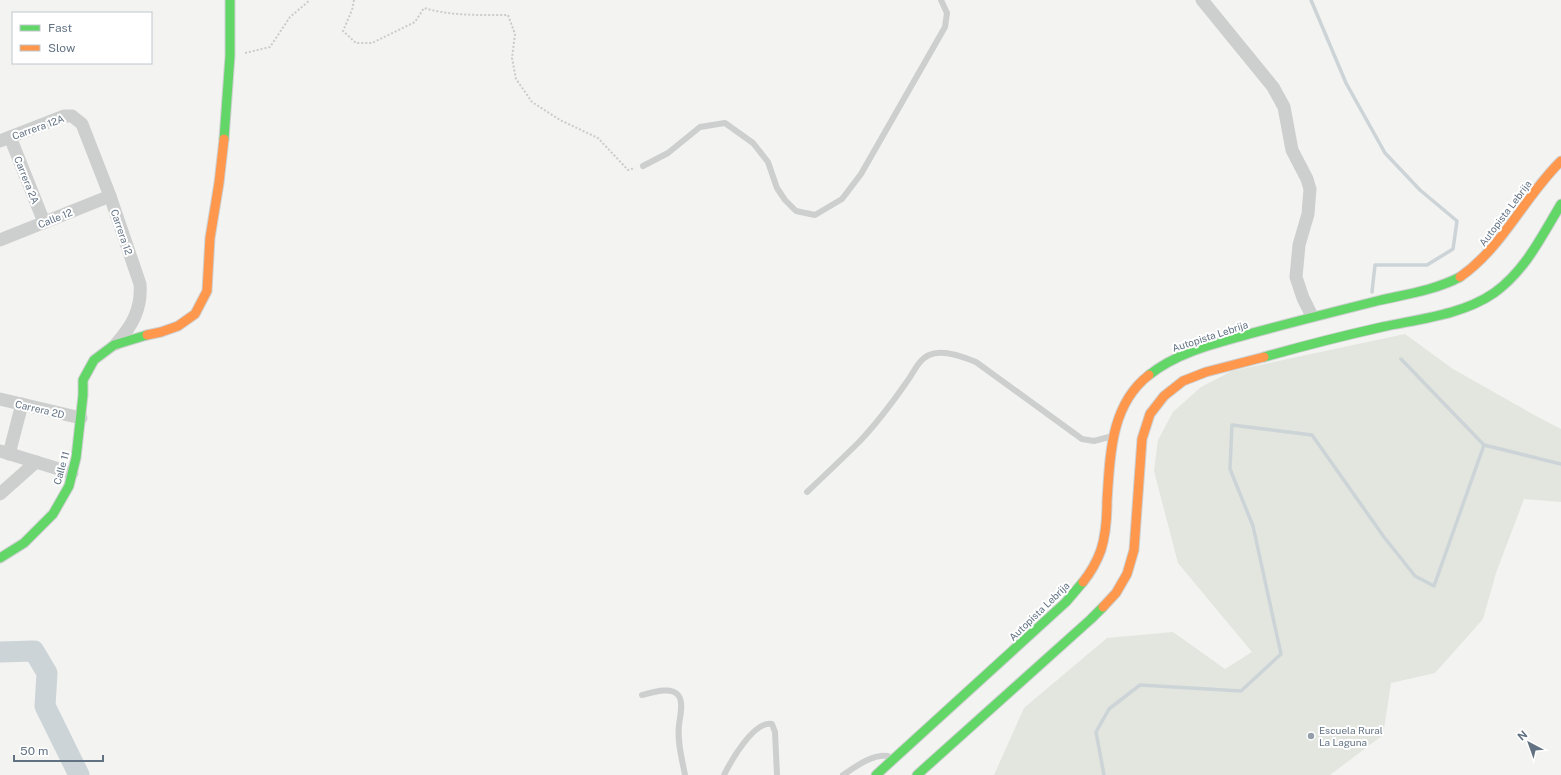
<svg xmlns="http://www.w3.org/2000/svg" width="1561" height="775" font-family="'Public Sans',sans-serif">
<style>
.green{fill:#e2e6df}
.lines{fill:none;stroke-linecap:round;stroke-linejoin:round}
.stream{stroke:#ccd4d7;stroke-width:3.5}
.river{stroke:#ccd4d7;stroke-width:21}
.fast-casing{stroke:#ced0d1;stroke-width:11}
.slow-casing{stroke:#ced0d1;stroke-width:11}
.path{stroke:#cacbcb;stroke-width:2;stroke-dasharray:2 2;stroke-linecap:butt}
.lane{stroke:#cdcece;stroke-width:6}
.street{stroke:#cdcece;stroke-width:13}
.fast{stroke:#63d668;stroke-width:9}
.slow{stroke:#ff974d;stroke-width:9}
.poi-dot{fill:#959faa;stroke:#fff;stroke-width:1.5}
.labels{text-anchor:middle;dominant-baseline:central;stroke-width:4;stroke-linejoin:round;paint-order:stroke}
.street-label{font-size:10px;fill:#627283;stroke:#fff}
.poi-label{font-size:10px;fill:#627283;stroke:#fff;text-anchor:start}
</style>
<rect width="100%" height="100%" fill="#f3f3f1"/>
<path class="green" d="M1405,334L1453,369L1536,416L1561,429V502L1524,499L1496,573L1483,619L1435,673L1391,683L1383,735L1330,775H994L1024,708L1107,638L1173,632L1225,669L1252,652L1178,563L1154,471L1158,440L1173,412L1201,387L1232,371Z"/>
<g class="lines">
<g class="stream">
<path d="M1311,0L1346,83L1385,153L1420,190L1457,221L1453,249L1427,265H1375L1372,292"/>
<path d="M1401,359L1484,445L1561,464"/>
<path d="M1104,775L1096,732L1109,709L1140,685L1241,691L1281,654L1253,526L1230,469L1232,425L1312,435L1384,537L1415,576L1434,586L1484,445"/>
</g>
<path class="river" d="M0,652L34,651L47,673L45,706L79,775"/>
<g class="fast-casing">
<g id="fast">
<path d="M224,139L230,56V0"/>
<path d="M1264,357C1303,346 1342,336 1382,327C1419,319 1462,315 1494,293C1525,271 1542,236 1561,204"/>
<path d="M1149,375C1178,352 1214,344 1249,334C1293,322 1337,311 1381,300C1408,294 1435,290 1460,277"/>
<path d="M0,558L24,543L53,514L69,486L76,458L83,395V380L94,360L114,345L147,335"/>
<path d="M876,775L1066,602L1083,582"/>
<path d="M917,775L1091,619L1103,607"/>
</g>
</g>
<g class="slow-casing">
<g id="slow">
<path d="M1460,277C1503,247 1524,197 1561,161"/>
<path d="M147,335L161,332L178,326L195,314L207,291L210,238L219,183L224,139"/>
<path d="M1083,582C1091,572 1097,561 1101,550C1106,534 1107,517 1107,501C1110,457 1110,405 1149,375"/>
<path d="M1103,607L1116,593L1127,574L1134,550L1142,439L1150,414L1164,396L1183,381L1206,372L1264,357"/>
</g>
</g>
<g class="path">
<path d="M354,0L352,10L343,31L356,43H372L415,22L424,8C451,16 480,15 508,15L515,34L512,58L516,79L532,102L560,120L598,138L628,170L635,168"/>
<path d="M245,53L270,47L290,17L310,0"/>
</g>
<g class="lane">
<path d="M643,166L668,153L700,127L725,123L753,143L768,162L777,188L785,200L796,211L815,215L842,199L861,174L945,27L947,13L941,0"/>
<path d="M807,492C825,475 843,458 860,441C877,423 892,403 906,383C913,374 918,360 929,355C941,349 964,357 976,362L1082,439L1094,441L1109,437"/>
<path d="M642,695C651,693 671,686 678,695C684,701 680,717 679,725C677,742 682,759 685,775"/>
<path d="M724,775C731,761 754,720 772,724L775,732L777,775"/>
<path d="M843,775C855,767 872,754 888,756"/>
</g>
<g class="street">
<path d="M1202,0L1273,87L1284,107L1292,150L1307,179L1310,189L1308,214L1299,245L1296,277L1303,298L1312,316"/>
<path d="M10,137L44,222"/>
<path d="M0,141L64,116H72L82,124L110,196L140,284C142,309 132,326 116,344"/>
<path d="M0,240L110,196"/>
<path d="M0,399L81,418"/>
<path d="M0,451L72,473"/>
<path d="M9,454L22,404"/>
<path d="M0,494L36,462"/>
</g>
<use href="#fast" class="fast"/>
<use href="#slow" class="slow"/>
</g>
<circle class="poi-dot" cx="1311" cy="736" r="4"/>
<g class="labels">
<g class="street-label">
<text transform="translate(38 127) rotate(-20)">Carrera 12A</text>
<text transform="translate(27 180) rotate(68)">Carrera 2A</text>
<text transform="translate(1505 213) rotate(-53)">Autopista Lebrija</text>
<text transform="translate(55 218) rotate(-22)">Calle 12</text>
<text transform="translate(122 232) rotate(71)">Carrera 12</text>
<text transform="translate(1210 336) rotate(-18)">Autopista Lebrija</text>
<text transform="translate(40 409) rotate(13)">Carrera 2D</text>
<text transform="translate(61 468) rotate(-74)">Calle 11</text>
<text transform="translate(1039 611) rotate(-44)">Autopista Lebrija</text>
</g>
<g class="poi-label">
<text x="1319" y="730">Escuela Rural<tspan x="1319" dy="12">La Laguna</tspan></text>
</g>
</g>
<rect x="12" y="12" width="140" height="52" fill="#ffffff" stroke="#c0c7cd"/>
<rect x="20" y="25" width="20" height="6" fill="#63d668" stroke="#c0c7cd"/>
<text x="48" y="32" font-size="12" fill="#627283">Fast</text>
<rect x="20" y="45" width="20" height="6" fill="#ff974d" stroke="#c0c7cd"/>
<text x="48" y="52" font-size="12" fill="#627283">Slow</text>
<g transform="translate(1529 743) rotate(319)" stroke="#ffffff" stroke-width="3" paint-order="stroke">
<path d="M0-3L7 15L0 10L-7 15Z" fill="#627283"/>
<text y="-6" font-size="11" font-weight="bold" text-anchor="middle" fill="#627283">N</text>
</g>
<path d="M14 755v6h89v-6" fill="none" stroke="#627283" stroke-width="2"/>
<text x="20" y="755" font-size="12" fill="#627283" stroke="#ffffff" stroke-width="3" paint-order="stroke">50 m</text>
</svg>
